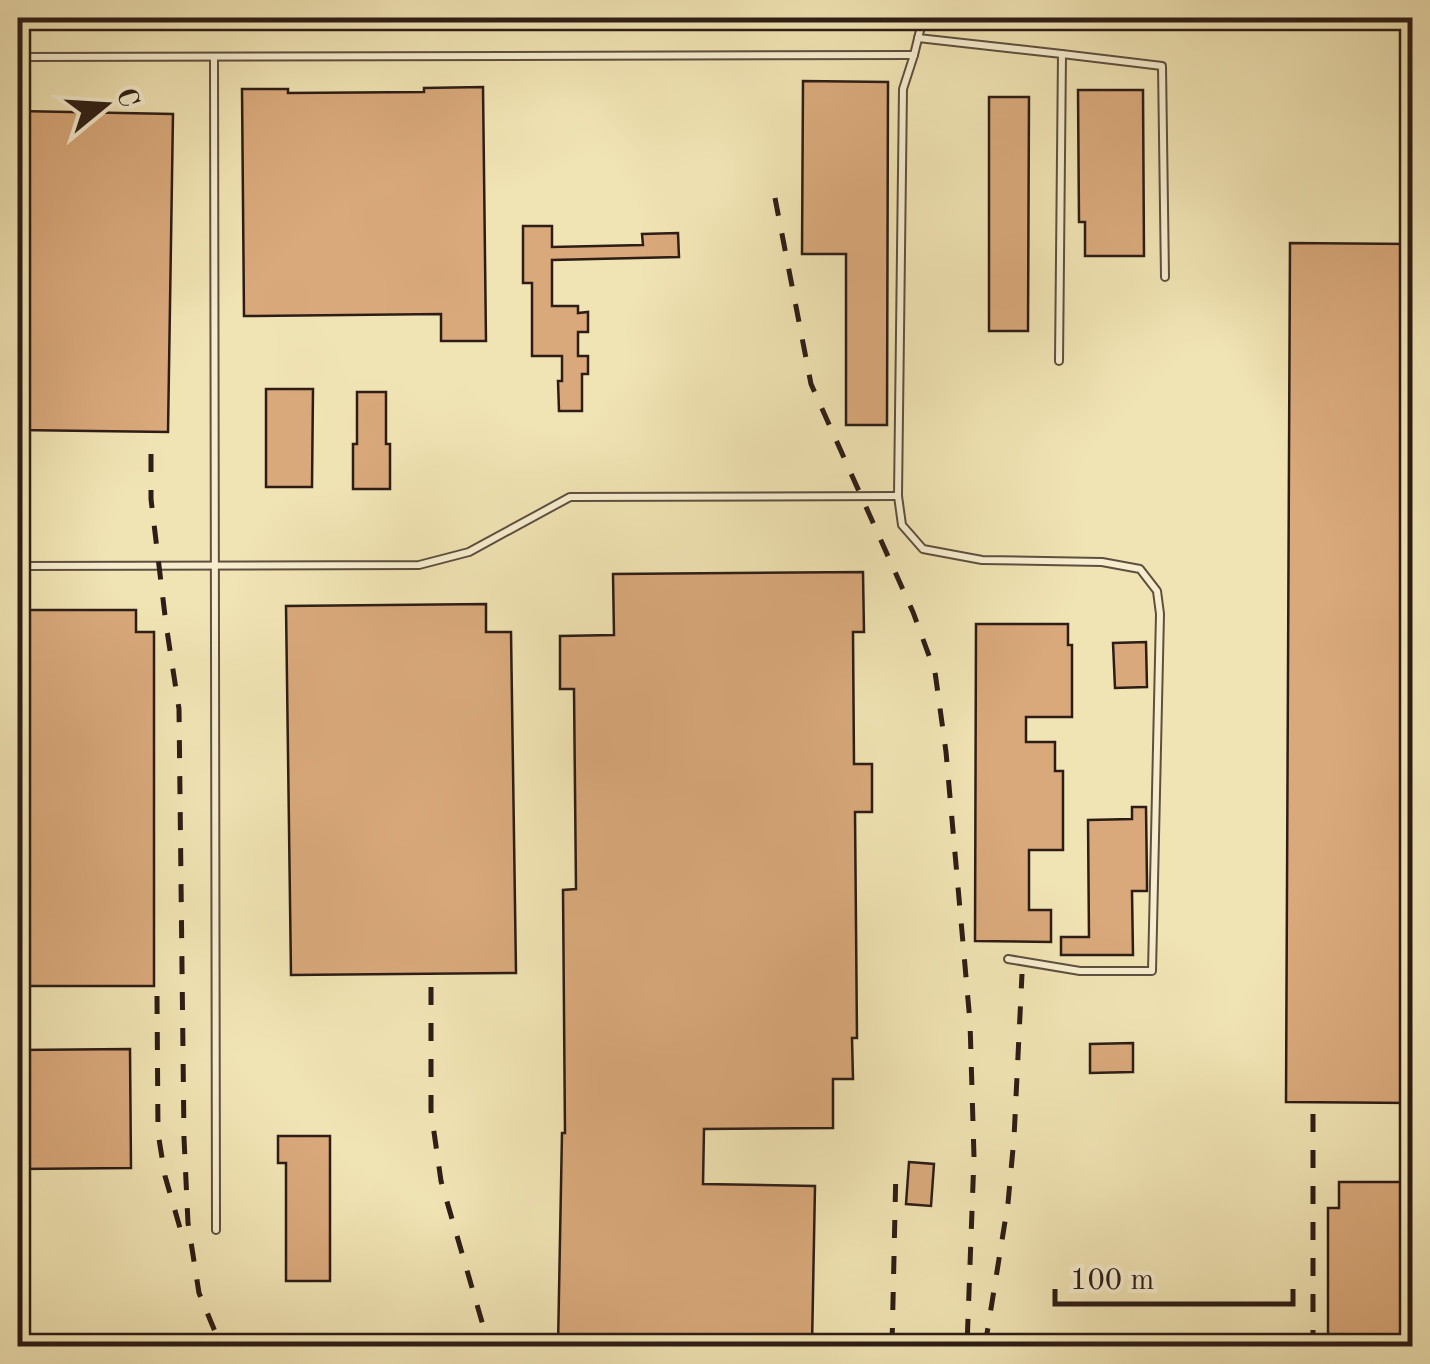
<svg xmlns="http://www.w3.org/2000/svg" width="1430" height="1364" font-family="'Old Standard TT',serif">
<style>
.building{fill:#d9a97b;stroke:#2d1d16;stroke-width:2.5}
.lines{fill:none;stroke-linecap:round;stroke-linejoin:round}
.lane-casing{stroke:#5e4f3e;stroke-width:10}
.lane{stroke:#f6edce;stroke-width:6}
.rail{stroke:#2d1d16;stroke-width:5;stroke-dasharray:18 18;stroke-linecap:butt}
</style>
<rect width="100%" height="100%" fill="#f1e4b4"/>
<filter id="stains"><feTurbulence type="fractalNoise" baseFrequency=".002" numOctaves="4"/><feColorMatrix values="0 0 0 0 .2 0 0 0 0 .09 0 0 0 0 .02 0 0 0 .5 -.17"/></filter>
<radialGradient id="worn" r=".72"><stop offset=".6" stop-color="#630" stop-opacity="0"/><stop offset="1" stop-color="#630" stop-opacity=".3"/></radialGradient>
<g class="building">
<path d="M803,81L888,82L887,425H846V254H802Z"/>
<path d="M483,87L486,341H441V314L244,316L242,89H288V93L424,92V88Z"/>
<path d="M1078,90H1143L1144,256H1085V222H1079Z"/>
<path d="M989,97H1029L1028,331H989Z"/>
<path d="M18,111L173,114L168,432L18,430Z"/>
<path d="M523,226H552V247L643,245L642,234L678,233L679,257L552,260V306H578V313L588,312V332H578V356H588V374H582V411H559L558,381H562V356H532V283H523Z"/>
<path d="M1290,243L1412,244V1103L1286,1102Z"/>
<path d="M266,389H313L312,487H266Z"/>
<path d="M357,392H386V444H390V489H353V444H357Z"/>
<path d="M863,572L864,632H853L854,764H872V812H855L857,1038H852L853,1079H833V1128L704,1129L703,1184L815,1186L812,1346H558L562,1133H565L563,890L576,889L574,689H560V636L614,635L613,574Z"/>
<path d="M486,604V632H511L516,973L291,975L286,606Z"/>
<path d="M18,610H136V632H154V986H18Z"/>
<path d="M976,624H1068V645H1072V717H1026V742H1055V771H1063V850H1029V910H1051V942L975,941Z"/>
<path d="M1146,642L1147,687L1115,688L1113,643Z"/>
<path d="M1132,807H1146L1147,882V891H1132L1133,955H1061V937H1089L1088,820L1132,819Z"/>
<path d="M1133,1043V1072L1090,1073V1044Z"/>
<path d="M130,1049L131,1168L18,1169V1050Z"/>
<path d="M278,1136H330V1281H286V1163H278Z"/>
<path d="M909,1162L934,1164L931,1206L906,1204Z"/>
<path d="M1339,1182H1412V1346H1328V1208H1339Z"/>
</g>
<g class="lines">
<g class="lane-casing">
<g id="lane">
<path d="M923,18L914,55L903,89L898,496L902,525L923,549L982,560L1102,562L1140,569L1157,591L1160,614L1152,971H1080L1008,959"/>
<path d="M918,38L1062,54L1059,361"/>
<path d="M1062,54L1162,66L1165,277"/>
<path d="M18,57L914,55"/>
<path d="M214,57L216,1230"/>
<path d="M18,566L419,565L469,552L570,497L898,496"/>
</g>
</g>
<use href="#lane" class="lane"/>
<g class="rail">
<path d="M775,198L811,384L913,612L935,672L946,752L970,1022L974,1157L967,1346"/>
<path d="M151,454V499L166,624L179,709L184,1138L188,1223L199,1293L221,1346"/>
<path d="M431,987V1111L441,1181L489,1346"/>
<path d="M157,996L158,1133L165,1176L180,1228"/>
<path d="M1313,1114V1346"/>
<path d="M892,1346L896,1167"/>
<path d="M985,1346L1008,1203L1014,1138L1022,974"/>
</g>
</g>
<rect width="1430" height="1364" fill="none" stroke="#f1e4b4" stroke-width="60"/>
<rect x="20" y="20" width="1390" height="1324" fill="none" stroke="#2d1d16" stroke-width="5"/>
<rect x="30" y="30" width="1370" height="1304" fill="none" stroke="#2d1d16" stroke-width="2.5"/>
<g transform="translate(105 105) rotate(72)" stroke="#f6edce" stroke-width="8" paint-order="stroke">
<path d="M0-8L18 38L0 25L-18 38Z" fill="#2d1d16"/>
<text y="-15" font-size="28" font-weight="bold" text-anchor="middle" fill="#2d1d16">С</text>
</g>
<path d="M1055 1289v15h238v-15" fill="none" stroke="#2d1d16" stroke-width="5"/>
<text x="1070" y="1289" font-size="30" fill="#2d1d16" stroke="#f6edce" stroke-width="8" paint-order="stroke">100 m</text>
<rect width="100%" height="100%" filter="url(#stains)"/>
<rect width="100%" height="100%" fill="url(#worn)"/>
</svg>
